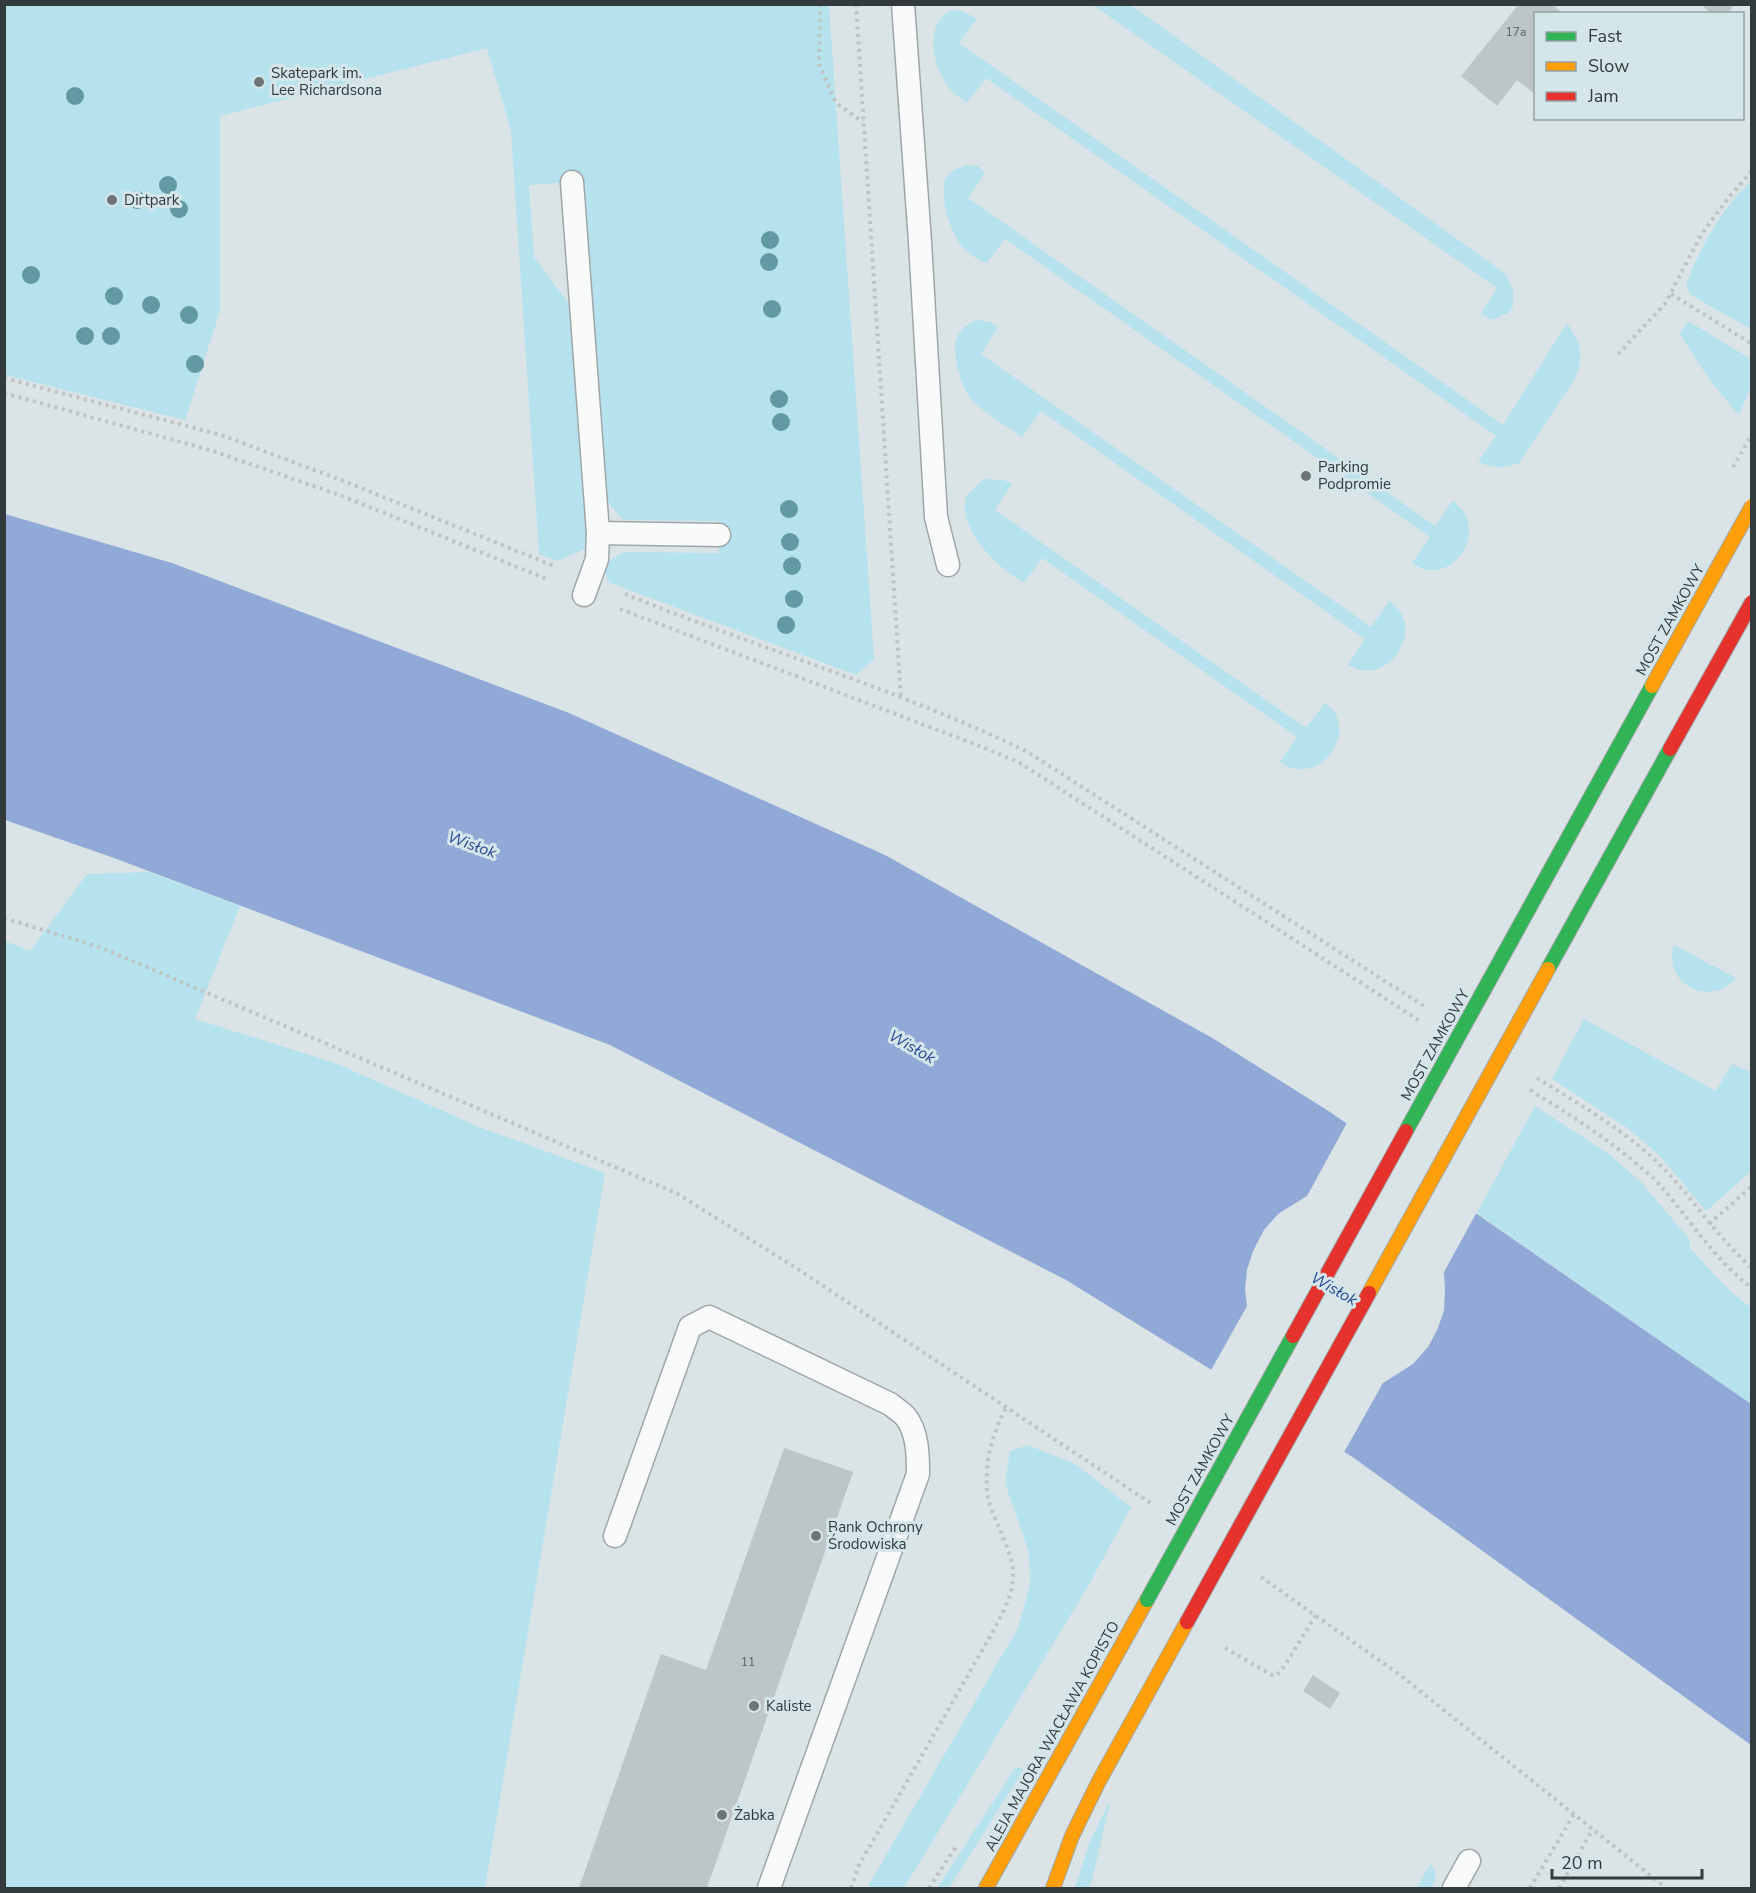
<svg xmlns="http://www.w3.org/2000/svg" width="1756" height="1893" font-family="'Nunito Sans',sans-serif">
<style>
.green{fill:#b5e2ed}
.water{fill:#90a9d6}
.pier{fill:#dae3e5}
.building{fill:#bec5c7}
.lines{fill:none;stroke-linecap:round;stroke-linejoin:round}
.lane-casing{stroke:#a0a6a8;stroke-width:25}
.slow-casing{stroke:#a0a6a8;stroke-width:16}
.path{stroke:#c0c3c4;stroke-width:4;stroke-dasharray:3 4.5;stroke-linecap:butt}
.lane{stroke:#f9fbfb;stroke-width:22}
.slow{stroke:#ff9f0a;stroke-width:14}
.fast-bridge-casing{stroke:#a0a6a8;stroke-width:16;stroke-linecap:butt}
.slow-bridge-casing{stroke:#a0a6a8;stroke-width:16;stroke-linecap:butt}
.jam-bridge-casing{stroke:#a0a6a8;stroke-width:16;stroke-linecap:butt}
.path-bridge{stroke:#c0c3c4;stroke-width:4;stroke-dasharray:3 4.5;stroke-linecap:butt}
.fast-bridge{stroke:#30b455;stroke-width:14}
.slow-bridge{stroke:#ff9f0a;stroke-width:14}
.jam-bridge{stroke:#e5322d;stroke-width:14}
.tree{fill:#6299a3}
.poi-dot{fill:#6d7576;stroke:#d5e6ea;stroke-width:2}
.labels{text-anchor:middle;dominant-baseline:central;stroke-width:6;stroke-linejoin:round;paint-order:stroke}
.number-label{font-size:12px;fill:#565d5e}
.poi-label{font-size:15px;fill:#333a3b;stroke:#d5e6ea;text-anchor:start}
.street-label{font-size:15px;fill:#333a3b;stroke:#d5e6ea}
.water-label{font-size:16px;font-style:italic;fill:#294b97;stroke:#d5e6ea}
</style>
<rect width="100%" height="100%" fill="#dae3e5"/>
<g class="green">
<path d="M5,5H829L874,659L856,675L608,582L605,572L610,560L625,552L719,553L718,521L623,520L608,502L584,181L529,185L534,257L570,305L587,548L558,561L539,554L511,131L487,48L220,116V311L185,420L5,375Z"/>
<path d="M1093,5H1131L1506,274L1513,290V307L1508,313L1493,320L1481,314L1497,288Z"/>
<path d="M953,10L960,11L977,18L959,43L1503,425L1567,323C1581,344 1584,353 1576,377L1519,463C1504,469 1492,468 1478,462L1496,436L986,78L967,103C959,98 952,92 946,84C932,63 924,22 953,10Z"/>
<path d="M968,165L978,166L985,173L968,198L1435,526L1453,500C1458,506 1465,511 1467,519C1476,544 1452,577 1424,569C1420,568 1416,565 1412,563L1430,537L1005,239L986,264C980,260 972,256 966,251C952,238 939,199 945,180C948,171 959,167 968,165Z"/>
<path d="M1751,182V329L1691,295L1686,286C1696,254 1725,203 1751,182Z"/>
<path d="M979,320L990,322L998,327L981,354L1357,617L1371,627L1389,601C1429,626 1388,690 1348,665L1365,639L1041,411L1022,437C1006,425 987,415 973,401C962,390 952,355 956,340C959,329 969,323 979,320Z"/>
<path d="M1688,321L1751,359V386L1739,415C1717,390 1699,366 1682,337L1679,334Z"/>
<path d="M983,479L1004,480L1012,484L995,510L1306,728L1325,703C1328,706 1333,709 1335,713C1352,746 1312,786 1280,762L1297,737L1042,558L1024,583C997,567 958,531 966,496Z"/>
<path d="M149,872L240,906L195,1019L335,1063L479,1127L605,1173L485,1888H5V941L30,951L87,874Z"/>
<path d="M1674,945L1736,978C1709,1009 1662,983 1674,945Z"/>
<path d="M1584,1019L1716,1091L1732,1064L1751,1072V1171L1706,1211L1661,1157L1629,1129L1552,1079Z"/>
<path d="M1535,1106L1610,1155L1642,1183L1690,1240V1248C1709,1268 1728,1292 1751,1307V1404L1477,1213Z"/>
<path d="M1028,1445L1075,1464L1131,1507L1087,1588L904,1888H867L1018,1628L1030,1585L1029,1553L1005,1483L1010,1451Z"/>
<path d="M1016,1767L1024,1769L949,1888H937Z"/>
<path d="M1111,1799L1090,1888H1075L1089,1844Z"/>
<path d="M1430,1864C1438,1872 1436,1879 1431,1888H1417Z"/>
</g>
<path class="water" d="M5,514L172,563L569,713L885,855L1214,1039L1330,1112L1751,1404V1745L1354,1458L1066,1280L610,1045L114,858L5,820Z"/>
<path class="pier" d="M1348,1121L1478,1210L1444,1272L1445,1291L1444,1311L1437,1330L1428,1347L1413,1364L1383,1383L1343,1454L1210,1372L1247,1306L1245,1289L1247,1270L1253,1251L1264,1230L1278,1214L1307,1196Z"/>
<g class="building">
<path d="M1519,4H1552L1563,14H1536V95L1517,80L1497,106L1461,76Z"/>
<path d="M1706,4H1734L1728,14H1712L1704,7Z"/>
<path d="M784,1448L853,1472L707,1888H579L661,1654L706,1670Z"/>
<path d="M1313,1675L1340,1693L1330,1709L1303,1691Z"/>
</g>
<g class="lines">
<g class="lane-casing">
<g id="lane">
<path d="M903,4L920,242L936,517L948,565"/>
<path d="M572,182L598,533L597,559L584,595"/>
<path d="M598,533L719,535"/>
<path d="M615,1536L690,1327L709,1317L890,1404C895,1408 901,1412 905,1416C918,1432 918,1455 918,1474L769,1888"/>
<path d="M1454,1888L1469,1861"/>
</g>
</g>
<g class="slow-casing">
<g id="slow">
<path d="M986,1888L1147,1600"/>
<path d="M1053,1888L1072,1836L1099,1781L1187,1622"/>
</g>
</g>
<g class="path">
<path d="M820,4L819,64L836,103L863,122"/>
<path d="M856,4L901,698"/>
<path d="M1671,294L1752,344"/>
<path d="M1618,354L1665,304L1701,235L1729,197L1752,171"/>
<path d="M4,378L221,435L349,483L554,566"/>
<path d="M4,393L213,451L345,497L549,580"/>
<path d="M625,594C758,648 897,689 1026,751L1427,1008"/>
<path d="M620,609L985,748L1020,763L1420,1021"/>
<path d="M4,918L102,948L676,1193L793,1266L1152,1504"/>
<path d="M1537,1078C1582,1106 1630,1133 1667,1172C1696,1203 1719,1239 1752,1268"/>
<path d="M1530,1090C1566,1112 1601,1134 1633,1161C1641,1168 1650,1174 1657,1182C1689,1217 1713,1259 1752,1288"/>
<path d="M1709,1224L1752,1186"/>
<path d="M1261,1577L1400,1675L1666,1888"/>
<path d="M1225,1648L1272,1675H1277L1285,1665L1316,1615"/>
<path d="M851,1888L859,1865L995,1628C1003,1612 1013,1595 1013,1576C1014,1561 1006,1546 1001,1532C997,1521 990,1509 988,1497C983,1467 992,1433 1006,1408"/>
<path d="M929,1888L957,1845"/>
<path d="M1530,1888L1574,1814"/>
<path d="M1559,1888L1593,1829"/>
</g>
<use href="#lane" class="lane"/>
<use href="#slow" class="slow"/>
<g class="fast-bridge-casing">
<g id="fast-bridge">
<path d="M1548,969L1670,749"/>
<path d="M1406,1131L1652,686"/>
<path d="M1147,1600L1293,1336"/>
</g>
</g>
<g class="slow-bridge-casing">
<g id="slow-bridge">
<path d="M1652,686L1752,506"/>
<path d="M1369,1293L1548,969"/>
</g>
</g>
<g class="jam-bridge-casing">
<g id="jam-bridge">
<path d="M1670,749L1752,602"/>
<path d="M1293,1336L1406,1131"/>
<path d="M1187,1622L1369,1293"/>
</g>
</g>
<path class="path-bridge" d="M1733,467L1752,434"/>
<use href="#fast-bridge" class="fast-bridge"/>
<use href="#slow-bridge" class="slow-bridge"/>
<use href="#jam-bridge" class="jam-bridge"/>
</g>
<g class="tree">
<circle cx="75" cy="96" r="9"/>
<circle cx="168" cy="185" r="9"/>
<circle cx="137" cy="200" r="9"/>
<circle cx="179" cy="209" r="9"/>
<circle cx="770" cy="240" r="9"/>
<circle cx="769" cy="262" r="9"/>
<circle cx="31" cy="275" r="9"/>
<circle cx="114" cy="296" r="9"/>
<circle cx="151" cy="305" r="9"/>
<circle cx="772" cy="309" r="9"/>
<circle cx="189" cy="315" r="9"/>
<circle cx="85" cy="336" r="9"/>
<circle cx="111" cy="336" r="9"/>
<circle cx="195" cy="364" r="9"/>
<circle cx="779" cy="399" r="9"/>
<circle cx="781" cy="422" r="9"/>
<circle cx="789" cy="509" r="9"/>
<circle cx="790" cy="542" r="9"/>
<circle cx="792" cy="566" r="9"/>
<circle cx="794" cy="599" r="9"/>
<circle cx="786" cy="625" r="9"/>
</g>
<g class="poi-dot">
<circle cx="259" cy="82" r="6"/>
<circle cx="112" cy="200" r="6"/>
<circle cx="1306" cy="476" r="6"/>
<circle cx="816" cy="1536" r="6"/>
<circle cx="754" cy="1706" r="6"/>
<circle cx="722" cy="1815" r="6"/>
</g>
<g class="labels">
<g class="number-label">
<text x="1516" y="32">17a</text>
<text x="748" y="1662">11</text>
</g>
<g class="poi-label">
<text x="271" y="73">Skatepark im.<tspan x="271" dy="17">Lee Richardsona</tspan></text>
<text x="124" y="200">Dirtpark</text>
<text x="1318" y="467">Parking<tspan x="1318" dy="17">Podpromie</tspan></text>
<text x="828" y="1527">Bank Ochrony<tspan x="828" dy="17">Środowiska</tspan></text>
<text x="766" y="1706">Kaliste</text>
<text x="734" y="1815">Żabka</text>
</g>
<g class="street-label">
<text transform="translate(1670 620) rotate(-61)">MOST ZAMKOWY</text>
<text transform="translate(1435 1045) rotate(-61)">MOST ZAMKOWY</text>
<text transform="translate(1200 1470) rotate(-61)">MOST ZAMKOWY</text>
<text transform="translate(1052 1736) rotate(-61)">ALEJA MAJORA WACŁAWA KOPISTO</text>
</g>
<g class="water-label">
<text transform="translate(472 845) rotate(20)">Wisłok</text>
<text transform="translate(912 1047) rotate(30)">Wisłok</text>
<text transform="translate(1334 1289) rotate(30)">Wisłok</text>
</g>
</g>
<rect width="1756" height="1893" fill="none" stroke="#333a3b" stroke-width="12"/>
<rect x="1534" y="12" width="210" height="108" fill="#d5e6ea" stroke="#94a1a4" stroke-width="1.5"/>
<rect x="1546" y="32" width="30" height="9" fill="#30b455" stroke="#94a1a4" stroke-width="1.5"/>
<text x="1588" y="42" font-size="18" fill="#333a3b">Fast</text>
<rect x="1546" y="62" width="30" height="9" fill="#ff9f0a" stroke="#94a1a4" stroke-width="1.5"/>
<text x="1588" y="72" font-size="18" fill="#333a3b">Slow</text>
<rect x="1546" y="92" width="30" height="9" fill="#e5322d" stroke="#94a1a4" stroke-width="1.5"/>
<text x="1588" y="102" font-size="18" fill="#333a3b">Jam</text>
<path d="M1552 1869v9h150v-9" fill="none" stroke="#333a3b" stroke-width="3"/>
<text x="1561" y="1869" font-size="18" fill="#333a3b" stroke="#d5e6ea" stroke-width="4.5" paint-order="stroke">20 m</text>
</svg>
